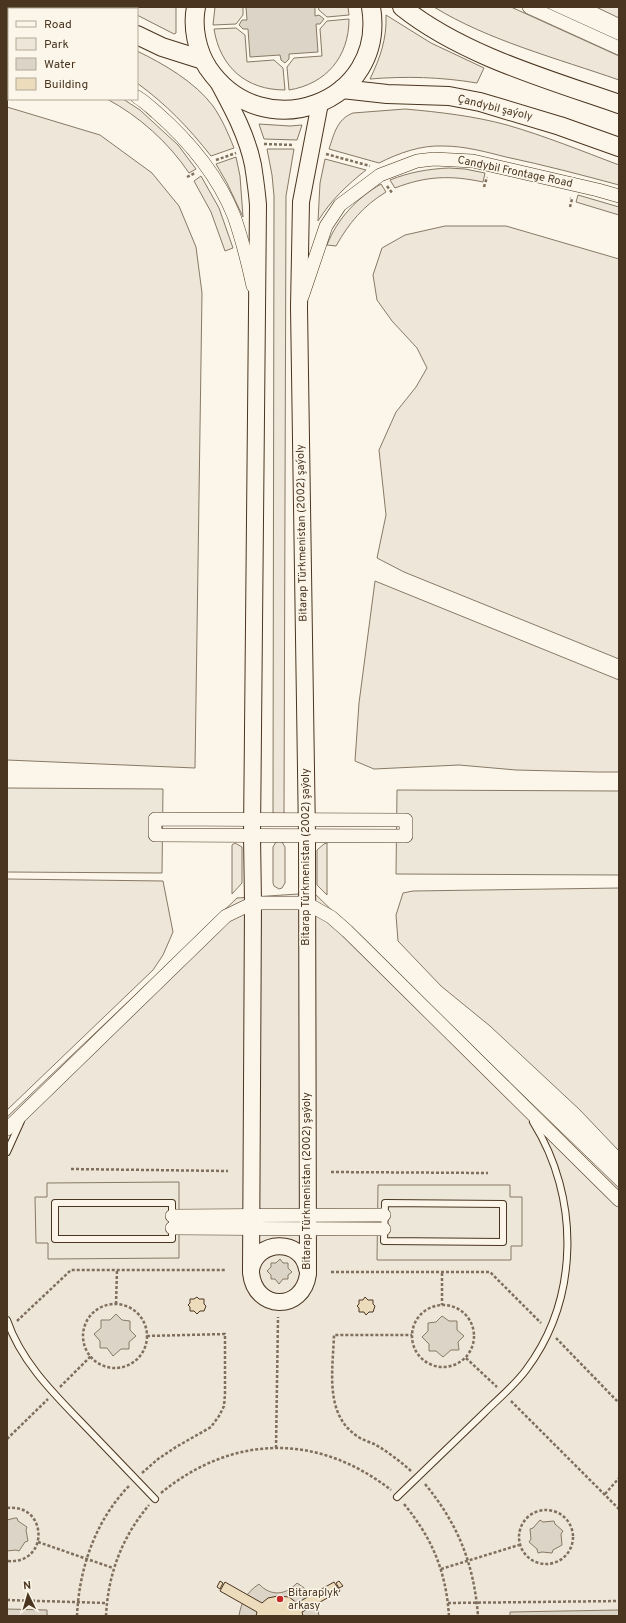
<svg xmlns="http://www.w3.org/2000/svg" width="626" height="1623" font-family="Overpass,sans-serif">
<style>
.green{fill:#ede6d9;stroke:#887966}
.parking{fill:#ede7d9;stroke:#887966}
.water{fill:#dcd4c6;stroke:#887966}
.building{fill:#ecdcbc;stroke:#4a3520}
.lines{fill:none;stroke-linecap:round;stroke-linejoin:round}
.service-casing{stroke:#4a3520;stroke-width:8}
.minor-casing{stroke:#4a3520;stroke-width:14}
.tertiary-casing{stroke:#4a3520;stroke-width:18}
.secondary-casing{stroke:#4a3520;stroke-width:20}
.path{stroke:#7f6f5c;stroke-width:2.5;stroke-dasharray:3 2;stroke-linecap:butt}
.service{stroke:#fbf6e9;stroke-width:6}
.minor{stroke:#fbf6e9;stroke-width:13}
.tertiary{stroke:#fbf6e9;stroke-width:16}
.secondary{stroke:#fbf6e9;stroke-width:18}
.poi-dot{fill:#c62828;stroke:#fbf6e9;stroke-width:1.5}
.labels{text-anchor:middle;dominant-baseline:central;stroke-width:3;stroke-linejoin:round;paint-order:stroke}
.street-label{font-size:11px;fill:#4a3520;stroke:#fbf6e9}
.poi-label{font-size:11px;fill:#4a3520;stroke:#fbf6e9;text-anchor:start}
</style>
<rect width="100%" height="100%" fill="#fbf6e9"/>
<g class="green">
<path d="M7,7L21,9H9V38L7,37Z"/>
<path d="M120,7H176V33L174,34L137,15V9H124Z"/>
<path d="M215,7H243V15L236,24L213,25Z"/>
<path d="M318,7H348L349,15L327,17L319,10Z"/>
<path d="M434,7H511L619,56V80C559,59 487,40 434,7Z"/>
<path d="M596,7H619V18Z"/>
<path d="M386,15L431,43L484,68L477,83C441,77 406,76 370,79C380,58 387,39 386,15Z"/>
<path d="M349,19C349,57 326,84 289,90L287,67L294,58L322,56L320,29L327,21Z"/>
<path d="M236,28L245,35L247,62L274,60L283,68L285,90C246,90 220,67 214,29Z"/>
<path d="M137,51C164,64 195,82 213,106C222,119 228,133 234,148L211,156C188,127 167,105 137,83Z"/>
<path d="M107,99H123L140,110L178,145L196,169L189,173C169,143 139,116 107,99Z"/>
<path d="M7,107L100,135L152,173L179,206L196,247L202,293L195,768L7,760Z"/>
<path d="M405,109C439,112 474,116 507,125C545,136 582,151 619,165V185C582,175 544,165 506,157C486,152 465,146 443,146C421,145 399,153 379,163L329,149C334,134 337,119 353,113Z"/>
<path d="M259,124L290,126L302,125L297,140L264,139Z"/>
<path d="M267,149H294L286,196L284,815H274L273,812L274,196L272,175Z"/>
<path d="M236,157L240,176L243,217L227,183L216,164Z"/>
<path d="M325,159L366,170C347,185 331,200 318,221L320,183Z"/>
<path d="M449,168L465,169L485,173L483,182C450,175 426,176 395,188L390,180C410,172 428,169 449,168Z"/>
<path d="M201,176L219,208L233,248L225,251L211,212L194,181Z"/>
<path d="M381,184L386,192C363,206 349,223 336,246L327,245C337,219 357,198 381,184Z"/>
<path d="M578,195L619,207V215L576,202Z"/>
<path d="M445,226H506L619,259V659L404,572L377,558L386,515L379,450L396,412L416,387L427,368L417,348L392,321L377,300L373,275L382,248L405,235Z"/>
<path d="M375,581L619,680V772H597L516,770L459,765L374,769L355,761L359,703Z"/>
<path d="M279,841L282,842L285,847V883L282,888L279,889L274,886L273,883V847L276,842Z"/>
<path d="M235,843L242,847V883L232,894V845Z"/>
<path d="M327,843V895L317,885V850L324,844Z"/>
<path d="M7,879L163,881L173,932L163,955L153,970L7,1110Z"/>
<path d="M619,888V1151L580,1110L490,1026L441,986L398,941L396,915L403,893L413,891Z"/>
<path d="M314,893L619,1188V1616H7V1117L237,898Z"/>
</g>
<g class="parking">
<path d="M7,788L163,789L162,873L7,872Z"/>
<path d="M397,790L619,791V875L396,874Z"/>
<path d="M179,1182V1258L48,1259V1243H36L35,1197H47V1183Z"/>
<path d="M378,1185H510V1197H522V1246H511V1260H377Z"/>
</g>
<g class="water">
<path d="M246,7H315V16L319,15L324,19L320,24H316L318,52L289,54V59L285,63L281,60L280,55L250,57L248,29H243L239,25L242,20H247Z"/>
<path d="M280,1259L283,1263H288V1268L292,1272L288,1275V1279H283L279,1284L275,1279H271V1275L267,1271L271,1267V1263H276Z"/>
<path d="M116,1314L122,1320L130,1321V1330L136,1336L129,1342V1349H121L113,1356L107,1348H100V1341L94,1334L101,1328V1320H110Z"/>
<path d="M442,1316L449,1321H457V1330L464,1336L458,1342L459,1350H451L443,1357L436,1351H429V1344L422,1337L428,1331V1323L436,1322Z"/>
<path d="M15,1518H17L18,1521L27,1527L26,1530L28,1541L25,1542L19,1551L16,1550L7,1551V1520Z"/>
<path d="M540,1520L543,1522L554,1521L555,1524L563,1531L561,1534L562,1545L553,1550L552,1553L542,1552L538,1553L537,1549L529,1542L531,1539L530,1529L533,1528Z"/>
<path d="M297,1583C310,1591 317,1601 319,1616H239C241,1602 247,1592 259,1584C271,1597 286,1595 297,1583Z"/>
<path d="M7,1609L47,1610V1615L50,1616H7Z"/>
<path d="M619,1610V1616H510V1612Z"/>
</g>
<g class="building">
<path d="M197,1297L199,1299H204V1304L206,1306L204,1311H200L197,1314L194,1311H190V1307L188,1305L190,1303V1299H194Z"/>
<path d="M365,1297L368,1300H373V1304L375,1306L373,1312H369L366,1315L364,1312H359V1308L357,1306L359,1304V1300H363Z"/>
<path d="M220,1581L223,1583L220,1589L217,1587Z"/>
<path d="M339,1581L343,1586L339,1588L336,1583Z"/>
<path d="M225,1582L262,1603L268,1598L278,1596L289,1597L297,1603L334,1582L340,1591L302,1612L303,1616H256L257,1612L220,1591Z"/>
</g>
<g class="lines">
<g class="service-casing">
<g id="service">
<path d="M7,1152L21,1121"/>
<rect x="55" y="1203" width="117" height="36"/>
<path d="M385,1203L503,1204V1242L384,1241Z"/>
<path d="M7,1320C21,1362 55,1395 85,1426C108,1450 132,1475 155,1499"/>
<path d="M397,1497C426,1469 455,1441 484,1413C498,1399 515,1385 526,1370C580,1298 580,1197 533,1122"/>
</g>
</g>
<g class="minor-casing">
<g id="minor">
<path d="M529,7L619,48"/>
<path d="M7,46L9,47"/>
<path d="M137,97C144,101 150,107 156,112C188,140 218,176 234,216C242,239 248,263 253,286"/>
<path d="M302,297L326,226L340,205L380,175L417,161L434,159L473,161L598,190L619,196"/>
<path d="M155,819L406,820V836L155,835Z"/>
<path d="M7,1129L226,916L253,903H306L331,917L347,931L619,1200"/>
<path d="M172,1216L384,1215"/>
<path d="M172,1228L384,1229"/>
</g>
</g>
<g class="tertiary-casing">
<g id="tertiary">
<path d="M218,82C232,108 247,135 253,165C255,178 257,191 258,205L252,835L253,903L251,1273C255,1311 303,1312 308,1274L307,836L299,307L301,202L320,103"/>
<path d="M251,1270C256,1239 302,1238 307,1269"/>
</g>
</g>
<g class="secondary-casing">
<g id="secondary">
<path d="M68,7L75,9"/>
<path d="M196,7C192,27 197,51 208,68C263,149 387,103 371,7"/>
<path d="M402,7C462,55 547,79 619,104"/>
<path d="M137,35L162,47L203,60"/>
<path d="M342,89L387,94L449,96L480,102L560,126L619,147"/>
</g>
</g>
<g class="path">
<path d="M7,62H9"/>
<path d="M264,144L294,145"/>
<path d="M326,154L370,166"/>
<path d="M216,160L236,153"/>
<path d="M187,177L195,173"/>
<path d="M387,186L393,194"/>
<path d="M484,187L487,177"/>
<path d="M570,207L572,199L570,198"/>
<path d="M71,1169L228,1171"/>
<path d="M331,1172L488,1173"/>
<path d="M331,1272H490L541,1323"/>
<path d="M442,1273V1305"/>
<path d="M116,1304L117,1270"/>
<circle cx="115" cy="1336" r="32"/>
<circle cx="443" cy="1336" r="31"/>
<path d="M17,1321L71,1270H226"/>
<path d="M556,1338L619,1403"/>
<path d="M466,1358L497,1387"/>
<path d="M60,1387L91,1356"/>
<path d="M511,1401L619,1509"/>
<path d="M7,1439L48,1399"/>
<path d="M276,1448L278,1317"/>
<path d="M411,1471C400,1461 388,1452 376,1445C370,1442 362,1440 357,1436C324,1414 333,1369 334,1335H412"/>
<path d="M142,1473L158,1459L176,1447L211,1427L219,1416L224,1406L225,1394V1334L147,1336"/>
<path d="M425,1484C458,1524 474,1564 478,1616"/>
<path d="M161,1493C233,1434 318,1433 391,1490"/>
<path d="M605,1494L619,1478"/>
<path d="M404,1504C432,1538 446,1571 449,1616"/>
<path d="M7,1508C48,1503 50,1565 7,1561"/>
<circle cx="546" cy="1537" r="27"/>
<path d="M38,1542L113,1568"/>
<path d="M441,1569L519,1545"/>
<path d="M7,1600L106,1603"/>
<path d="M448,1603L619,1601"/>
<path d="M77,1616C79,1568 96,1519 130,1485"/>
<path d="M106,1616C108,1574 122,1537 149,1505"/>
</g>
<use href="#service" class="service"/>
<use href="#minor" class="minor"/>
<use href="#tertiary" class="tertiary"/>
<use href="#secondary" class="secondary"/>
</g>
<circle class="poi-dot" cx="280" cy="1599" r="4"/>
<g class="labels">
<g class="street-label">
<text transform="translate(495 108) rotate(14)">Çandybil şaýoly</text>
<text transform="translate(515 172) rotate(12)">Candybil Frontage Road</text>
<text transform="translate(302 533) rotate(-91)">Bitarap Türkmenistan (2002) şaýoly</text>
<text transform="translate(306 857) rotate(-90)">Bitarap Türkmenistan (2002) şaýoly</text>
<text transform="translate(307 1181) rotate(-90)">Bitarap Türkmenistan (2002) şaýoly</text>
</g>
<g class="poi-label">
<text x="288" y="1593">Bitaraplyk<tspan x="288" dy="13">arkasy</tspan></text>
</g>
</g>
<rect width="626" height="1623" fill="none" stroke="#4a3520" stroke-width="16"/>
<rect x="8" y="8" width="130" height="92" fill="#fbf6e9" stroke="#b4a999"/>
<rect x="16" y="21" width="20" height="6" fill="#fbf6e9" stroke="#b4a999"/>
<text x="44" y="28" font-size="12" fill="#4a3520">Road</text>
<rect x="16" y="38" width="20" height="12" fill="#ede6d9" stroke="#b4a999"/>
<text x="44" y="48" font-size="12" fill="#4a3520">Park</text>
<rect x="16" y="58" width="20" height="12" fill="#dcd4c6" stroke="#b4a999"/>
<text x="44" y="68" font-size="12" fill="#4a3520">Water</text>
<rect x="16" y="78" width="20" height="12" fill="#ecdcbc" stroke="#b4a999"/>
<text x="44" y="88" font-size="12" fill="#4a3520">Building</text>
<g transform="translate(28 1595) rotate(355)" stroke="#fbf6e9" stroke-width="3" paint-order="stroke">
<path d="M0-3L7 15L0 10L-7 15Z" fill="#4a3520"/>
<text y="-6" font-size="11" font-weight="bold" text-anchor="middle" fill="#4a3520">N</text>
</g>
</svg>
